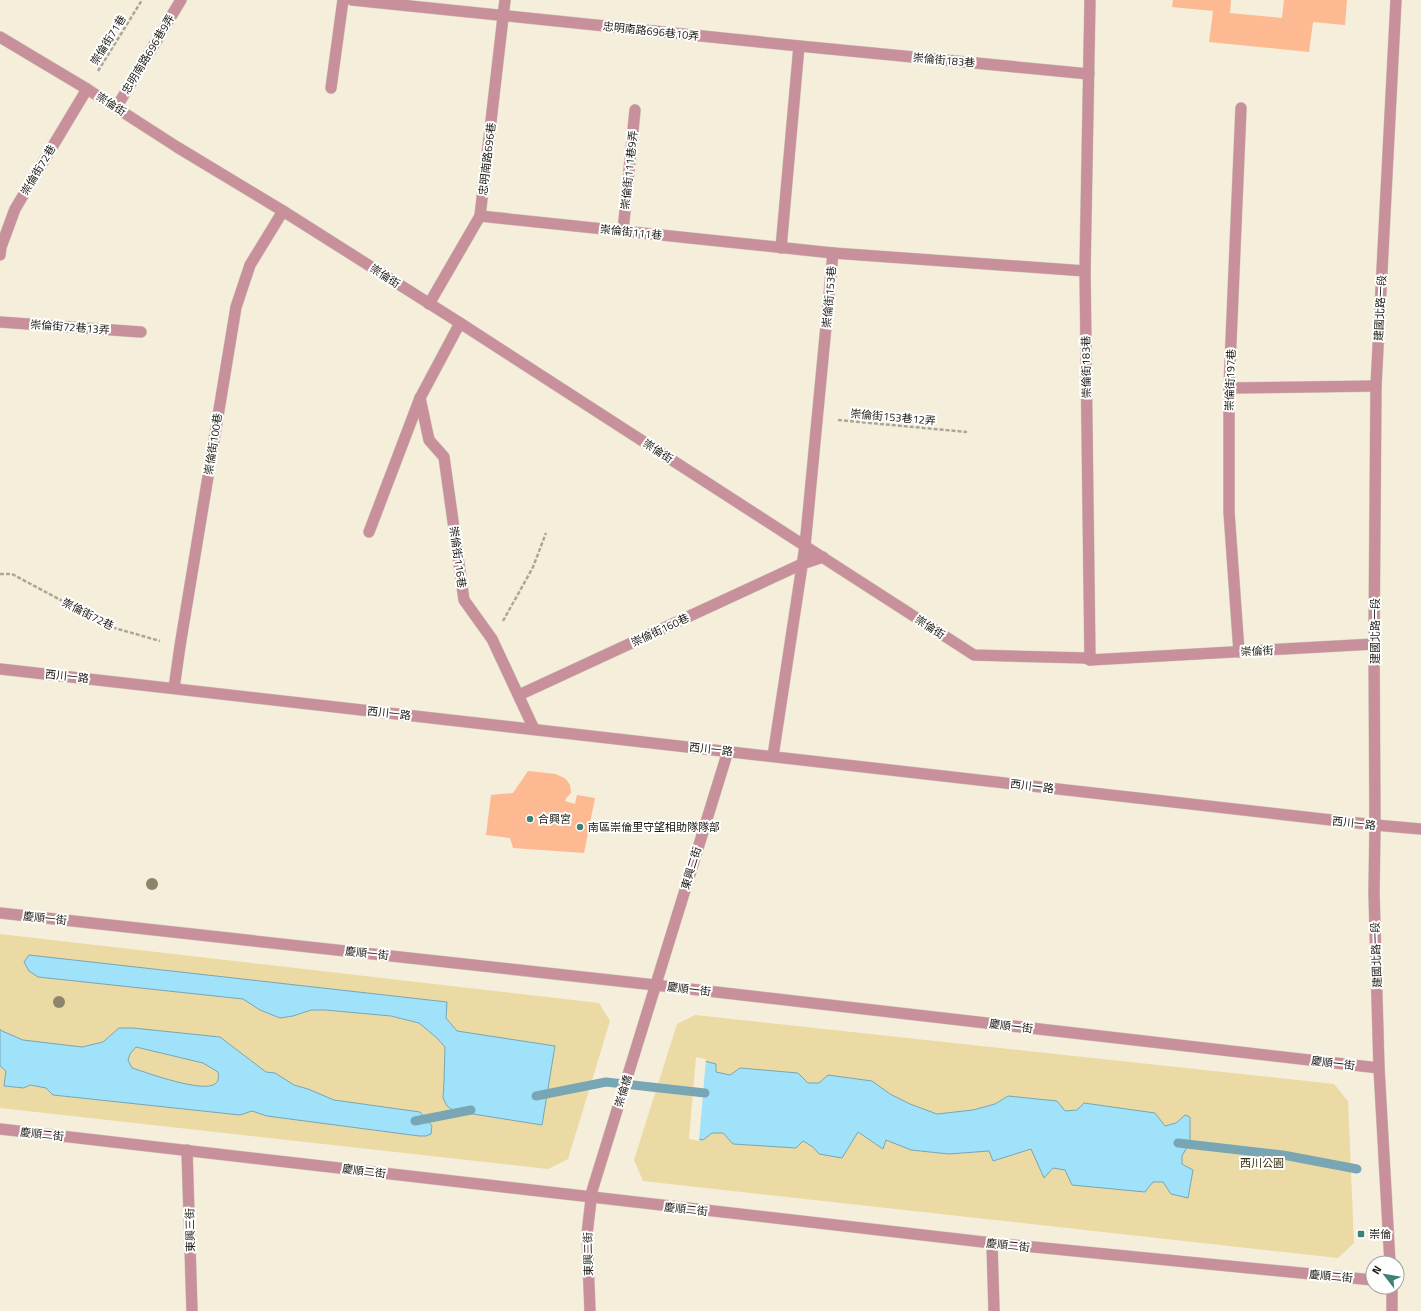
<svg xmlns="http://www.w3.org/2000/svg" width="1421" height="1311" font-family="'Titillium Web','Noto Sans TC',sans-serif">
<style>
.green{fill:#ebdaa4}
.water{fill:#a0e2fa;stroke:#78a6b4;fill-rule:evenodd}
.pier{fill:#f4eeda}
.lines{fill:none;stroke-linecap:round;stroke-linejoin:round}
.stream{stroke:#78a6b4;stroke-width:9}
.building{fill:#fcb992}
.service-casing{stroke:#d1ccba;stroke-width:12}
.minor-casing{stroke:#d1ccba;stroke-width:12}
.path{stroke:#aba697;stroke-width:2.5;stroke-dasharray:4 2;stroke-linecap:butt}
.service{stroke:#c7909b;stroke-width:11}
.minor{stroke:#c7909b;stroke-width:11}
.tree{fill:#8d856b}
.poi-dot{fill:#3e8275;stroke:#fff;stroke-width:1.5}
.labels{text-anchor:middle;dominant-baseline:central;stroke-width:4;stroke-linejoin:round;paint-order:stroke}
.street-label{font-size:11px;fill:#1b1912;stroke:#fff}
.poi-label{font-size:11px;fill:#1b1912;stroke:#fff;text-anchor:start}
.park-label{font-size:11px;fill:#382f10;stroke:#fff}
</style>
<rect width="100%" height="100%" fill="#f4eeda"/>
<g class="green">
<path d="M0,934L599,1003L610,1021L568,1159L548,1169L0,1108Z"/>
<path d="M695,1015L1334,1084L1348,1101L1354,1243L1338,1258L643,1181L634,1160L677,1024Z"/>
</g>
<g class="water">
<path d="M29,955L447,1002L446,1018L457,1031L555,1046L542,1125L454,1111L447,1106L443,1098L444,1082L445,1047L437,1038L419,1023L391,1016L325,1010H311L293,1016L280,1018L260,1010L243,999L38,977L29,971L24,962Z"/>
<path d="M119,1028H133L220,1037L266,1072L275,1073L294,1085L308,1089L334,1100L420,1112L432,1126L431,1134L426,1136H419L267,1116L252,1111L240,1115L53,1095L46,1088L30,1085L24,1088L4,1086L6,1071L0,1066V1029L2,1031L23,1040L82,1047L103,1042ZM136,1047L203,1063L218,1072C219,1076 219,1081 215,1084C202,1093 148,1073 132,1068L128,1060L130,1054Z"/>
<path d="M697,1059L716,1064V1072L730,1075L740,1068L798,1073L808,1083H819L828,1075L872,1081L890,1094L910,1104L937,1114L973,1110L995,1104L1008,1096L1057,1101L1065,1111L1077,1110L1084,1103L1155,1113L1165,1126L1176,1123L1185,1115L1190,1117V1142L1182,1156V1164L1193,1170L1188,1198L1171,1194L1163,1182H1153L1145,1192L1072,1185L1065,1170L1053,1168L1044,1178L1031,1149L993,1161L989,1151L949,1154L911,1150L886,1140L883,1149L858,1132L842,1158L819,1154L813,1147L803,1141L796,1148L733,1144L723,1133H712L703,1140L691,1138Z"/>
</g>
<path class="pier" d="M696,1057L706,1059L699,1141L690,1139L689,1138Z"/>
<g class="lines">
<g class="stream">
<path d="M536,1096L606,1082L705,1093"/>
<path d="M415,1121L471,1110"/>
<path d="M1178,1143L1283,1155L1357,1169"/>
</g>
</g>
<g class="building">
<path d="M1173,0H1231L1230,13L1282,18L1284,0H1347L1345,25L1313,22L1309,52L1209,42L1213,11L1172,7Z"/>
<path d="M528,771L556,774L566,779L570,785L571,793L567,797L565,801L575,804L577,795L595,798L584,853L513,848L510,838L486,835L491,795L513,793Z"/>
</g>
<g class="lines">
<g class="service-casing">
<g id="service">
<path d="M352,0L799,46L1089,74"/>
<path d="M1090,0L1085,271L1090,660"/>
<path d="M331,88L343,0"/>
<path d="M116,108L181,0"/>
<path d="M480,216L833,253"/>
<path d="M623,231L635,110"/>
<path d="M781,248L799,46"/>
<path d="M0,255L1,247L15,209L87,89"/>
<path d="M1085,271L833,253L805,546L974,655L1085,658"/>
<path d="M429,304L480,216L505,0"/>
<path d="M0,322L141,332"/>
<path d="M460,323L420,398L429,440L444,457L464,600L492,639L534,729"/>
<path d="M1229,388L1376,386"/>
<path d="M369,532L420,398"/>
<path d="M1239,652L1229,512V388L1241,108"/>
<path d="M174,688L180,646L236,307L250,265L283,211"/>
<path d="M519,695L802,564L823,557"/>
</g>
</g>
<g class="minor-casing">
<g id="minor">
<path d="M0,37L87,89L177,147L283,211L460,323L805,546L773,756"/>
<path d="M1085,658L1090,660L1374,644"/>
<path d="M0,669L1375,825L1421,829"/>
<path d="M0,913L655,985L1379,1068"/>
<path d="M0,1129L992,1243L1373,1280"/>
<path d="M187,1150L192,1311"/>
<path d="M992,1243L994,1311"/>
<path d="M1390,1263L1379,1068L1374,893L1375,825L1374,644L1376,386L1396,0"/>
<path d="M1392,1287V1311"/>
<path d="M590,1311L587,1234L592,1191L728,751"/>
</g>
</g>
<g class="path">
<path d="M98,71L142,0"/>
<path d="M838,420L967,432"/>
<path d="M0,574H12L111,627L160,641"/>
<path d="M503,621L533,567L546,533"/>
</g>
<use href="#service" class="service"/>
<use href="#minor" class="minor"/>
</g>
<g class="tree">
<circle cx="152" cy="884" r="6"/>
<circle cx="59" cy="1002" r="6"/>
</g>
<g class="poi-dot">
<circle cx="530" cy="819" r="4"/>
<circle cx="580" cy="827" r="4"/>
<rect x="1357" y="1230" width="8" height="8" rx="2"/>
</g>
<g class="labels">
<g class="street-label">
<text transform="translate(651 31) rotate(6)">忠明南路696巷10弄</text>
<text transform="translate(108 40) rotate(-58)">崇倫街71巷</text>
<text transform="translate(148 54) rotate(-59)">忠明南路696巷9弄</text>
<text transform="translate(944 60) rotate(5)">崇倫街183巷</text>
<text transform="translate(111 104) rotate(33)">崇倫街</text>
<text transform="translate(487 159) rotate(-83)">忠明南路696巷</text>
<text transform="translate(38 170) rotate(-59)">崇倫街72巷</text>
<text transform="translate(629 170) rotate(-84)">崇倫街111巷9弄</text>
<text transform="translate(631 232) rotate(6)">崇倫街111巷</text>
<text transform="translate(385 276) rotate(33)">崇倫街</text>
<text transform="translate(829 297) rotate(-85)">崇倫街153巷</text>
<text transform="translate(1380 308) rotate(-87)">建國北路一段</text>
<text transform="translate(70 327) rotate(4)">崇倫街72巷13弄</text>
<text transform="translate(1086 367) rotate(-91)">崇倫街183巷</text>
<text transform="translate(1230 380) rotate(-88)">崇倫街197巷</text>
<text transform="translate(893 417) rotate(5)">崇倫街153巷12弄</text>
<text transform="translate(213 444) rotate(-81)">崇倫街100巷</text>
<text transform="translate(658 451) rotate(33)">崇倫街</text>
<text transform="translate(458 557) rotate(82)">崇倫街116巷</text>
<text transform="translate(88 614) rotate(27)">崇倫街72巷</text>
<text transform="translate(930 627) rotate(33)">崇倫街</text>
<text transform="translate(660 630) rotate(-25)">崇倫街160巷</text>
<text transform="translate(1375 631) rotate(-90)">建國北路一段</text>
<text transform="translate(1257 651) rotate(-3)">崇倫街</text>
<text transform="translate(67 676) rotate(6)">西川一路</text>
<text transform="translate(389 713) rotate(6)">西川一路</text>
<text transform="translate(711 749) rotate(6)">西川一路</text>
<text transform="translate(1032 786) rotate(7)">西川一路</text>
<text transform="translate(1354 823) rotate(6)">西川一路</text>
<text transform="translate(691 868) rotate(-73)">東興二街</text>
<text transform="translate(45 918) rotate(6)">慶順一街</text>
<text transform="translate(367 953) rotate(6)">慶順一街</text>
<text transform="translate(1376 955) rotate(-92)">建國北路一段</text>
<text transform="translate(689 989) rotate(7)">慶順一街</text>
<text transform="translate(1011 1026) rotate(7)">慶順一街</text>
<text transform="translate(1333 1063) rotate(7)">慶順一街</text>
<text transform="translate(623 1091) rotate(-73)">崇倫橋</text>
<text transform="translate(42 1134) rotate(6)">慶順二街</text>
<text transform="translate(364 1171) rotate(7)">慶順二街</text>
<text transform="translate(686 1209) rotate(6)">慶順二街</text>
<text transform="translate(190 1230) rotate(-91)">東興三街</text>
<text transform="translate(1008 1245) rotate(6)">慶順二街</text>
<text transform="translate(588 1254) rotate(-91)">東興二街</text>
<text transform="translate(1331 1276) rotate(5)">慶順二街</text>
</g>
<g class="poi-label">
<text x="538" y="819">合興宮</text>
<text x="588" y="827">南區崇倫里守望相助隊隊部</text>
<text x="1369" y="1234">崇倫</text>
</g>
<g class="park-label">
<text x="1262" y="1163">西川公園</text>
</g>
</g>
<g transform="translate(1385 1275) rotate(301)"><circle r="19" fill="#ffffff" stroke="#a4a3a0"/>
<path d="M0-3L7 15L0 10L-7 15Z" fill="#3e8275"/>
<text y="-6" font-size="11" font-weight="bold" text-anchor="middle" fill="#1b1912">N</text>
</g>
</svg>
